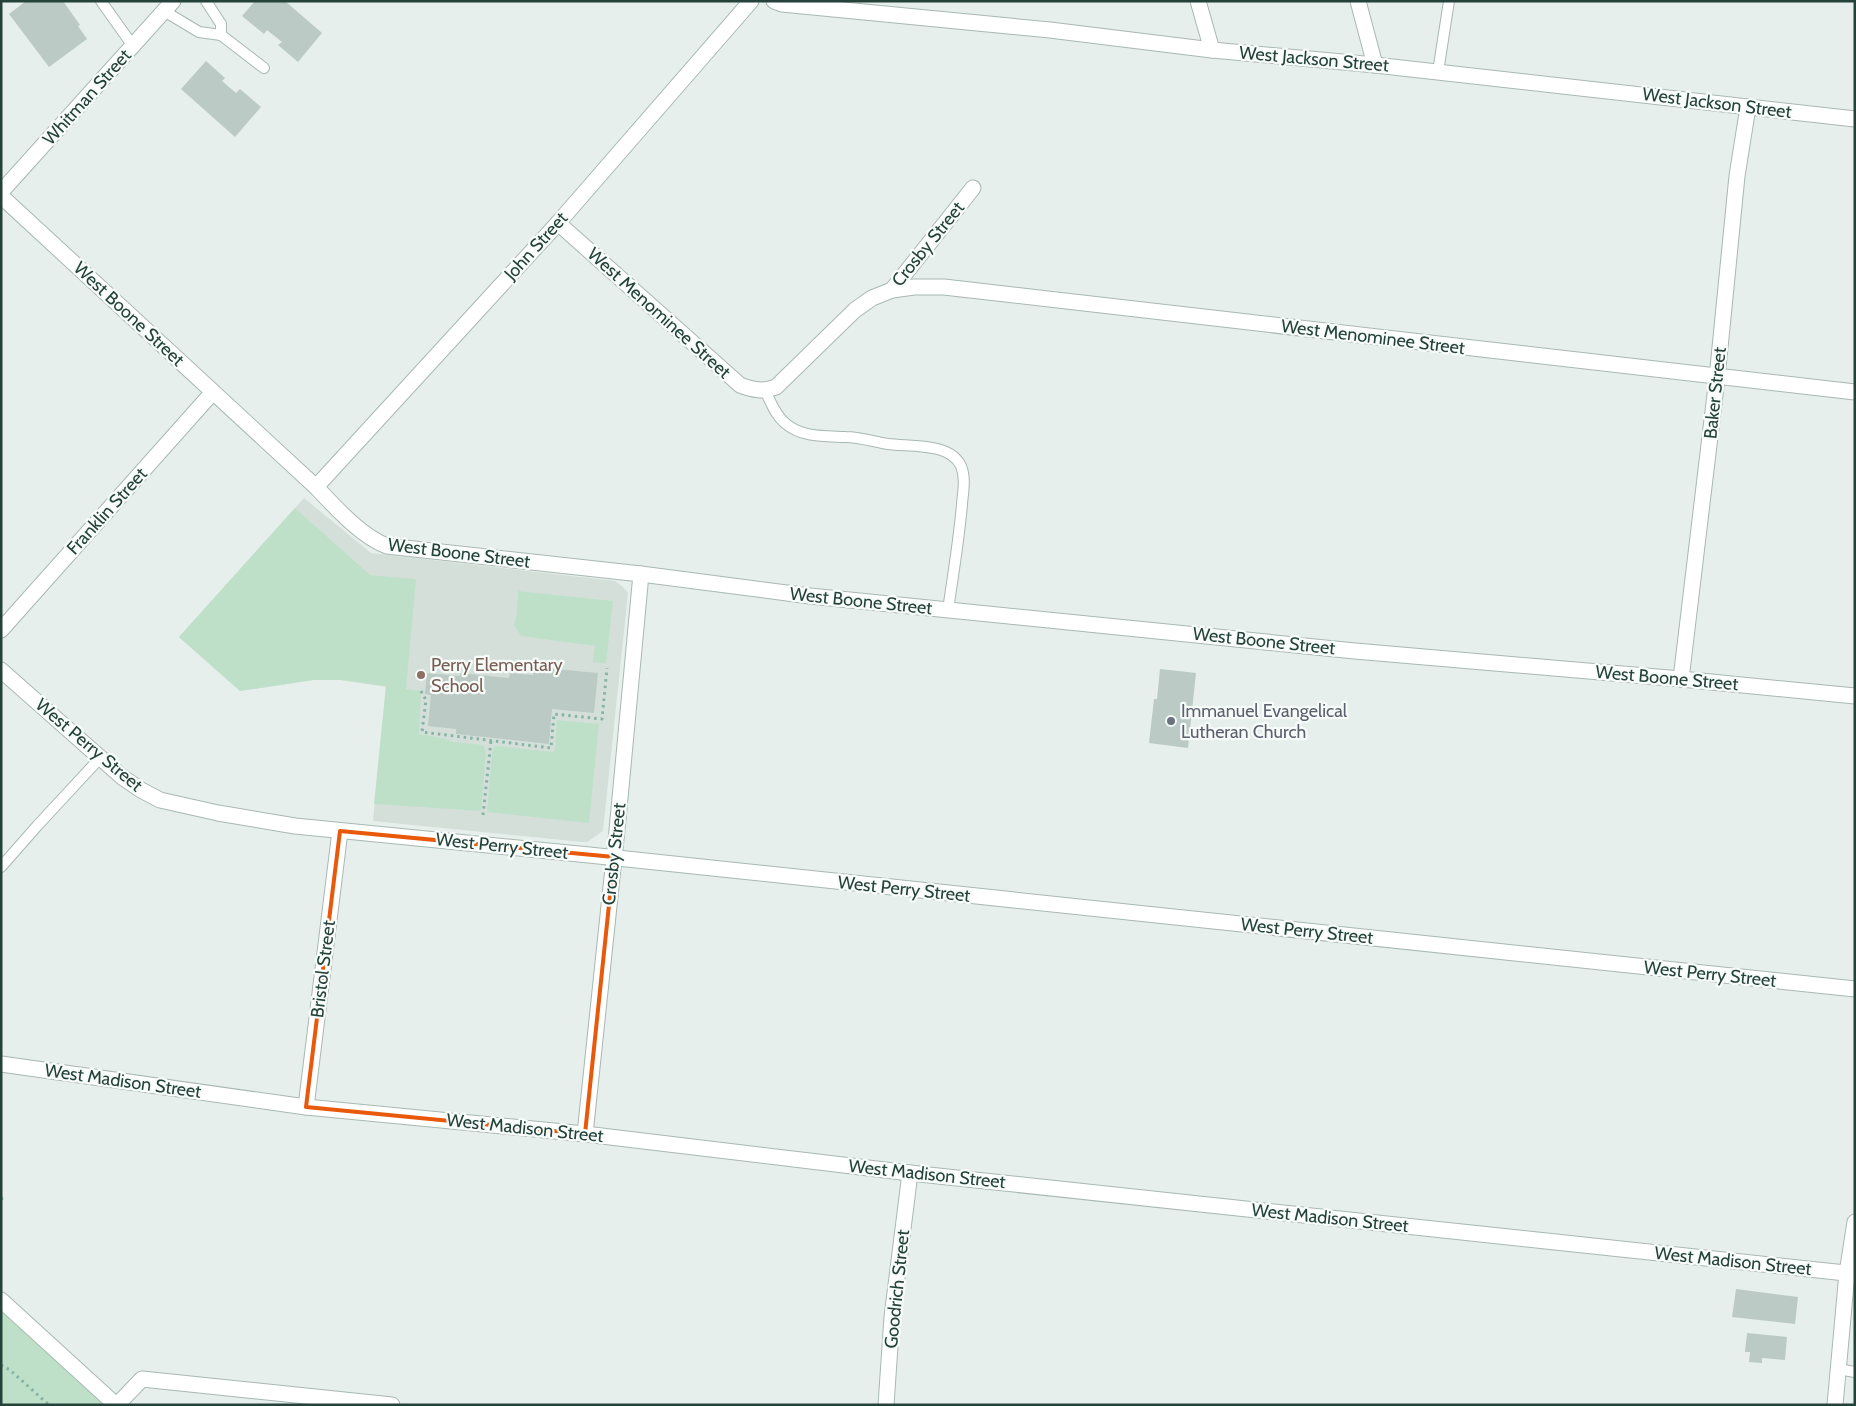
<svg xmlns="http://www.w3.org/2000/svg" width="1856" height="1406" font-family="Cabin,sans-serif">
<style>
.built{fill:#d4dfda}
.green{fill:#bfe0c8}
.building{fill:#bbcac4}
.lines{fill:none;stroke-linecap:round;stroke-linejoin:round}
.service-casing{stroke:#a8b8b2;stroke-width:12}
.minor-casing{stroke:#a8b8b2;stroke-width:17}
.tertiary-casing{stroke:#a8b8b2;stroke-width:17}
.path{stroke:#86b3a5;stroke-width:3;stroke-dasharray:2.5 4;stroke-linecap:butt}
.service{stroke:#fff;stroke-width:10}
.minor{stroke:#fff;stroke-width:15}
.tertiary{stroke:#fff;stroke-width:15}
.marked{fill:none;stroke:#e8590c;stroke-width:4;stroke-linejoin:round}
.education-dot{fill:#8d6e63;stroke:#f7fbf9;stroke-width:2}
.worship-dot{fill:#6b7280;stroke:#f7fbf9;stroke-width:2}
.labels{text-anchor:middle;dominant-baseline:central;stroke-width:4.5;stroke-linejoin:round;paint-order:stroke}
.street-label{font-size:18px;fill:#24423a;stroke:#f7fbf9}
.education-label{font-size:18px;fill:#785e54;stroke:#f7fbf9;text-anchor:start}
.worship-label{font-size:18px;fill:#5b616d;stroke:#f7fbf9;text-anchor:start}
</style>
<rect width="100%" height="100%" fill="#e6efeb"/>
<path class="built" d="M304,498L371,553L615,581L623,587L628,593L603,831L587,842H582L373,821L386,687L341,680H313L240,691L179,637Z"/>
<g class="green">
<path d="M295,508L370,575L416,579L406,689L421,691L419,734L442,738L454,742L483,745L486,752L481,811L374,804L386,686L341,680H313L240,691L179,637Z"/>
<path d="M518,591L613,601L606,664L593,662L595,646L521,636L514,625L517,613Z"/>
<path d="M557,720L599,724L589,823L487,812L492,752L496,746L553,752L555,749Z"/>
<path d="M1,1298L115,1405H1Z"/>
</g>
<g class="building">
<path d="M26,1H63L80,25L78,26L87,39L49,67L9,14Z"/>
<path d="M255,1H285L322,33L298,62L278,45L282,42L267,30L264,34L242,16Z"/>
<path d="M206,61L225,78L222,81L236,93L240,89L261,107L235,137L181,89Z"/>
<path d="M534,667L598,673L594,713L552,709L549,744L456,734V729L428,726L431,695L425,694L427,673L460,676V673L509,678L510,673L533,675Z"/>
<path d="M1160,669L1196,673L1188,748L1149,743L1154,699H1157Z"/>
<path d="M1736,1289L1798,1297L1795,1324L1732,1317Z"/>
<path d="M1747,1333L1787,1337L1785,1360L1762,1358V1363L1749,1362L1750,1352H1745Z"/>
</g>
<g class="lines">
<g class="service-casing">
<g id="service">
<path d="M101,1L133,46"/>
<path d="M164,11L199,32L221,35V24L206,1"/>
<path d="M221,35L264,68"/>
<path d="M1438,72L1449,1"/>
<path d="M765,391C771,402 775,415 785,423C802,438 825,436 846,437C860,437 874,442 888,444C909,447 950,442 961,466C966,478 963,492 962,504C959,540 953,575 948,610"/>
<path d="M1,867L37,826L100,758"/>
<path d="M1838,1369L1855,1372"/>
</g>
</g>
<g class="minor-casing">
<g id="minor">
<path d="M1198,1L1212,50"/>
<path d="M1358,1L1375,65"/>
<path d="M1,192L173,1"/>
<path d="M1,196L316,487C335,507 361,536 387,546L641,574L810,596L1355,651L1681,679L1855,696"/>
<path d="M558,223L740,385C753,390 763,392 776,387L855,310L872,298L892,290L973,188"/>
<path d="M892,290L914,287H944L1855,392"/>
<path d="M316,487L558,223L751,1"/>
<path d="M1,630L213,392"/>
<path d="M1,670L122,777L141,790L160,800L218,813L295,826L589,855L1855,989"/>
<path d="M1681,679L1717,378L1737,176L1748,107"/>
<path d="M1,1064L306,1107L585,1134L910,1173L1855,1274"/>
<path d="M306,1107L340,831"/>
<path d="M585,1134L617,830L641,574"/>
<path d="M117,1405L142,1379L392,1405"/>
<path d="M886,1405L892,1317L910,1173"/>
<path d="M1835,1405L1847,1273L1855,1222"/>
</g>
</g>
<g class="tertiary-casing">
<g id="tertiary">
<path d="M774,1L782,4L1050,30L1212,50L1375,65L1855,119"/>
<path d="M1,1300L116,1405"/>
</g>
</g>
<g class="path">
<path d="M421,691L426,700L422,732L551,748L554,714L602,719L607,668"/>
<path d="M483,815L491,741"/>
<path d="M1,1199L3,1198"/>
<path d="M1,1365L10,1370L49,1405"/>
</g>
<use href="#service" class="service"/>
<use href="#minor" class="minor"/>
<use href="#tertiary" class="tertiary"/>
</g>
<path class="marked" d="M340,831L614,857L585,1134L306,1107Z"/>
<circle class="education-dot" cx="421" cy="675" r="5"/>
<circle class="worship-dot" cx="1171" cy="721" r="5"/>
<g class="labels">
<g class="street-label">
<text transform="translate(1314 59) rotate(5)">West Jackson Street</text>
<text transform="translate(87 97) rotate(-48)">Whitman Street</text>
<text transform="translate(1717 103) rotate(7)">West Jackson Street</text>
<text transform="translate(928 244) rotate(-51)">Crosby Street</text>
<text transform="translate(536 246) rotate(-48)">John Street</text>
<text transform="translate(659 313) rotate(42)">West Menominee Street</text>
<text transform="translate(129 314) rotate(43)">West Boone Street</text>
<text transform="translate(1373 337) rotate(7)">West Menominee Street</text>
<text transform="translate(1715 393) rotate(-84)">Baker Street</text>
<text transform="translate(107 511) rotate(-48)">Franklin Street</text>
<text transform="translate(459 553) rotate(7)">West Boone Street</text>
<text transform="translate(861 601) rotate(6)">West Boone Street</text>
<text transform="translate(1264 641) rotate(6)">West Boone Street</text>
<text transform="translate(1667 678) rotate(5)">West Boone Street</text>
<text transform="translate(89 745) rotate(40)">West Perry Street</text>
<text transform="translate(502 846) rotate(6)">West Perry Street</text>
<text transform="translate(614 854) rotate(-84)">Crosby Street</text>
<text transform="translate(904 889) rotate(6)">West Perry Street</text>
<text transform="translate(1307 931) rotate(6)">West Perry Street</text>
<text transform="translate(323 969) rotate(-83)">Bristol Street</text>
<text transform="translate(1710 974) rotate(6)">West Perry Street</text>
<text transform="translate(123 1081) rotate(8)">West Madison Street</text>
<text transform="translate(525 1128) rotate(6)">West Madison Street</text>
<text transform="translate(927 1174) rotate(6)">West Madison Street</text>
<text transform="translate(1330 1218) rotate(6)">West Madison Street</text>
<text transform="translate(1733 1261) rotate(6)">West Madison Street</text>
<text transform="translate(897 1289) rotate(-84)">Goodrich Street</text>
</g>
<g class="education-label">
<text x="431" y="665">Perry Elementary<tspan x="431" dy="21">School</tspan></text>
</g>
<g class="worship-label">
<text x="1181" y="711">Immanuel Evangelical<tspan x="1181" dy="21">Lutheran Church</tspan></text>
</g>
</g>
<rect width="1856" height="1406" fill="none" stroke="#24423a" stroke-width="5"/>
</svg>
